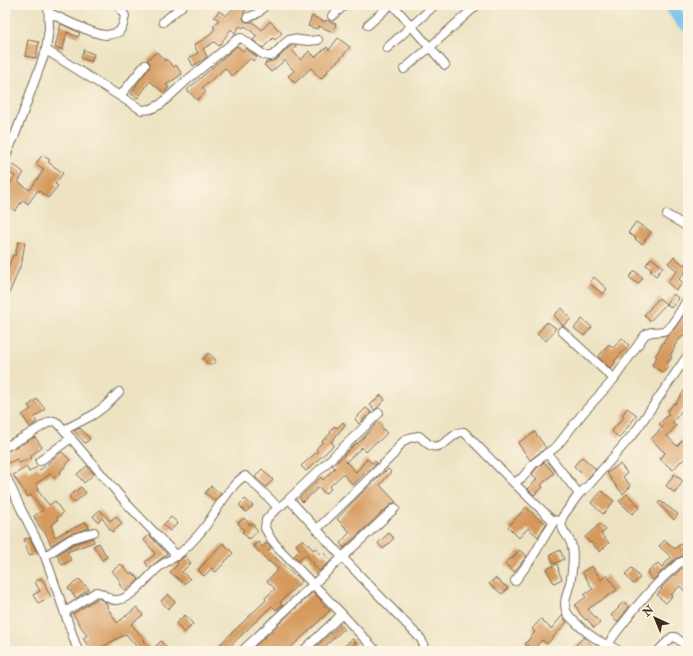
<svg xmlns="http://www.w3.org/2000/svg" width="693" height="656" font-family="'IM FELL Double Pica',serif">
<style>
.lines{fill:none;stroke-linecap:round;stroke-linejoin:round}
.river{stroke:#74c0ee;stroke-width:13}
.building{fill:#d5995b}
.minor-casing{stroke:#796b58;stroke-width:10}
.minor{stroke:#fff;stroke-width:8}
</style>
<rect width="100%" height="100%" fill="#fcf5e5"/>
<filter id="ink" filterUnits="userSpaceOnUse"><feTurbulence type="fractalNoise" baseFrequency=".025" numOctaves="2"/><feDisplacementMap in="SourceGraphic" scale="8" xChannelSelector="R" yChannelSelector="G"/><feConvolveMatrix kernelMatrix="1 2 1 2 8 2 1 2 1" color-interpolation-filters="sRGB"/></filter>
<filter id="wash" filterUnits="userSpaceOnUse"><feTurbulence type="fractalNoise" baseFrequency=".012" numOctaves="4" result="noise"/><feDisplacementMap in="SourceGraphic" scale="16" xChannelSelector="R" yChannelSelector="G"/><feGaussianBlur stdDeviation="0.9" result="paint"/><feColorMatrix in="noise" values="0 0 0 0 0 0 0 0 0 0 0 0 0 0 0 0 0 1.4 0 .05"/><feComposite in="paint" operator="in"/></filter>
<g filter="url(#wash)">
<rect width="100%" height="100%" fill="#ede3c3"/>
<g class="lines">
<path class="river" d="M670,5L682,22L688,26"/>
</g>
<g id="blocks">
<g class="building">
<path d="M236,5H251L243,13L244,14L243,18L244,21L247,22H253L262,30L270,21L282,33L275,40L273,38L263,48L253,40L257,36L245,26L243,28L240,26L235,33L231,29L219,46L214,42L203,49L207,57L193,66L189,58L198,53L194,45L209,36L215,28L213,27L219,20L214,17L219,11L226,16Z"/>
<path d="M312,16L325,22L326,20L336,24L333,32L319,26L317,29L308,26Z"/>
<path d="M61,24L80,33L78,37L67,32L63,49L55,48Z"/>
<path d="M338,38L350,47L340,59L327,71L328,72L321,79L311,68L295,83L288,76L294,71L285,60L271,72L264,65L267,62L272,61L277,59L288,48L293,45H295L296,47L292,50L301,60L309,51L315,57L327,47L329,50Z"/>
<path d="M28,40L39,42L36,58L25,56Z"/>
<path d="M237,46L243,51L246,48L257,57L253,61L251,58L232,76L225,68L202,88L206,92L197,100L187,90Z"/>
<path d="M84,50L94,54L91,62L81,58Z"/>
<path d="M157,52L165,61L166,59L174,67L176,65L182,74L166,85L169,87L164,93L150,81L138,98L131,94L137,85H136L149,68L150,63L147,60Z"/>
<path d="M42,155L50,160L48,162L63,173L55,184L58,186L48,198L38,190L28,204L23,200L15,211L5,204V193L12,182L11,181L15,176L6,172L10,164L17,167L24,173L18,182L30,190L44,169L36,164Z"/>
<path d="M636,222L651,232L642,244L635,239L636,238L628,233Z"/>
<path d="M18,242L25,243L22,259H23L5,304V275L13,255L15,256Z"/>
<path d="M674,257L684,265L688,260V268L679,279L683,283L676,290L667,282L677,271L668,263Z"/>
<path d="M651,258L663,267L656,276L650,271L652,269L646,265Z"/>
<path d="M635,271L643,278L638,284L629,277Z"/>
<path d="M594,277L607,289L603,294L589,283Z"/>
<path d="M674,294L679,299L671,308L666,303Z"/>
<path d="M659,298L666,304L650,321L644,315Z"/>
<path d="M562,308L571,319L563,326L554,315Z"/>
<path d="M686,312L688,314V339L683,335L674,346L675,347L670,356L672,357L666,365L668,366L663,373L652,365L657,357L655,356L668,335L675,328Z"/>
<path d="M582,319L592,327L584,336L574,328Z"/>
<path d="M547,322L556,328L546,341L537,334Z"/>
<path d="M622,338L629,345L614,361L616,362L610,368L598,357L609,344L613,348Z"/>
<path d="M208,353L216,360L211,366L203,359Z"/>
<path d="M688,385V410L684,408L672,423L676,426L667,436L677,446L688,434V455L681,462V461L673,470L660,459L665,453L651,439L663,427L659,424L669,414L667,412L674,403L675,404Z"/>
<path d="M381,395L385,400L375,410L370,405Z"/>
<path d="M37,399L45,409L34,418L37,422L30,427L22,415L31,409L28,406Z"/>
<path d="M366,408L371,412L359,424L355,419Z"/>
<path d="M627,408L637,415L619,438L612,431L624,417L622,416Z"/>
<path d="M343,422L345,425L331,442L334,445L306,471L301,466L318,451L316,449L323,442L322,441L331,433L330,432L334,426L337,428Z"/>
<path d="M378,422L382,426L381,427L387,433L377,443L376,442L366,452L362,447L346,462L356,472L367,459L372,463L375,461L377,463L368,471V470L353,485L343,474L329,487L331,489L325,494L319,487L303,502L299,498L321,477L323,480L335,468L332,465L338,460V461L356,443L357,444Z"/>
<path d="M80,428L90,439L85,443L74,431Z"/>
<path d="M535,432L546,448L530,460L518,443Z"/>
<path d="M35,437L42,447L31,456L32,458L19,463L17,459L8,463L5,457V452Z"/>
<path d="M62,452L70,460L60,472L61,473L54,478L50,474L36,484L39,489L37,490L49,505L55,501L63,513L57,518L58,520L51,525L55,537L67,530V531L86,522L89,528L69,534L51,545L46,534L40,527L34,516L43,510L31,495L28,497L13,475L27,467L29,472L37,467L40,470L54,458Z"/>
<path d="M582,457L596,469L587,479L574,466Z"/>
<path d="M544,462L554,473L541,485L543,487L534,495L528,489L537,479L532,474L537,468Z"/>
<path d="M620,464L627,473L623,477L631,486L623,494L616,486L607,473Z"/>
<path d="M87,466L94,474L84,483L77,474Z"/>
<path d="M262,469L273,480L266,487L255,477Z"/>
<path d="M388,469L391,472L380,485L396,502L391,504L384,511V510L344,548L340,543L350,532L337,519L357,498L380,476L385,471V472Z"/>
<path d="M674,474L683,481L675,493L666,486Z"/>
<path d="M211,486L221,494L215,501L205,493Z"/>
<path d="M81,487L86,493L74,503L69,496Z"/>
<path d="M602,491L614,501L603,514L591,503Z"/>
<path d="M627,494L640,507L632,514L619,501Z"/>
<path d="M245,499L253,506L246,512L239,505Z"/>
<path d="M660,501L678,514L674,520L658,503Z"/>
<path d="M526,507L540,520L541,519L546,524L538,537L528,528L519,538L508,527Z"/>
<path d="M100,510L110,521L116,516L122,524L112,532L102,518L98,522L93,516Z"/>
<path d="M171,517L178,523L170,531L163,525Z"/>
<path d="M244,518L250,525L252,523L258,531L249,539L242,532L244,530L238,523Z"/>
<path d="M600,524L606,530L601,534L609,543L600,552L591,542L590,543L585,537Z"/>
<path d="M389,533L394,538L383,549L378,543Z"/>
<path d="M149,535L167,554L149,568L145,562L154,555V554L155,553L144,540Z"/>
<path d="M30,538L37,553L29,555L24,539Z"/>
<path d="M93,538L94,542L67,552L71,560L62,565L57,555L73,544Z"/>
<path d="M303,539L313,550L315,548L322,555L324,553L331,561L319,571L313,564L314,563L306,555H305L299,561L294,556L300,550L296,545Z"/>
<path d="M665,540L675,549L681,544L688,551V554L686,556H682L675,559L653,580L647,573L658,563L662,567L671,557L659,546Z"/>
<path d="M258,542L262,547L267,543L271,548L268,551L295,576L296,575L302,581L280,602L282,605L276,610L272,606L225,651H213L266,600L265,598L275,589L267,581L278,569L269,561V562L253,546Z"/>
<path d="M99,543L107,557L102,560L93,546Z"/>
<path d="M223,543L233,553L216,572L212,568L204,576L198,570Z"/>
<path d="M519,550L527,556L514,572L505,564L511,558L512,559Z"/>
<path d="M560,550L564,559L554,564L550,555Z"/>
<path d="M185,556L191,563L182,572L190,579L184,584L170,572L178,564L177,562Z"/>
<path d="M121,564L130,574L132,572L139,579L125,591L119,584L121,582L112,571Z"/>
<path d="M557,564L559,570H558L562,579L554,583L546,569Z"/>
<path d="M592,566L601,580L607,575L617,590L588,609L600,623L594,628L587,619L586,620L581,615L575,605L586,597L584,595L593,589L582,572Z"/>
<path d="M632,568L640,578L633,584L625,574Z"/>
<path d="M682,568L688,575V595L680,586L671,595L672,596L666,603L657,595L662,589L661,588Z"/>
<path d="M41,578L46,585L45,586L51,597L38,603L33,595L40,591L35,582Z"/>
<path d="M495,578L508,588L502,594L489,584Z"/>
<path d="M79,579L89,589L76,598L68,588Z"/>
<path d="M313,592L321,600L320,601L330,611L287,651H250Z"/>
<path d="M168,594L175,602L168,609L161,601Z"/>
<path d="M98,598L106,603L108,607H107L117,623L137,607L143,615L131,624L145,640L144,641L152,650L161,641L170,651H140L126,634L100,648L102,651H91L83,638L87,636L73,614Z"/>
<path d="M624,602L629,607L617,622L611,615L619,608L618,607Z"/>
<path d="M185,615L193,624L184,633L176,623Z"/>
<path d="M562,616L567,622L547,644L542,640L533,650L525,644L535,632L532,629L541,619L551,629Z"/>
<path d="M340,625L344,629L333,639L320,651H311Z"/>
<path d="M584,637L592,646L591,648L594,651H570Z"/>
<path d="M352,639L356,643L348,651H339Z"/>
</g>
</g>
</g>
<g filter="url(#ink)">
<use href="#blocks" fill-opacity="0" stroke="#796b58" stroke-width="1"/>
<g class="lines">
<g class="minor-casing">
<g id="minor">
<path d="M393,5L445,65"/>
<path d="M49,13C62,18 93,35 106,35C111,35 115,33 119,32L123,25L125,16L118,5"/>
<path d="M332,16L345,5"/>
<path d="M248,17C257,15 260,12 265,5"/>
<path d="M163,22L182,6"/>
<path d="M368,25L390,5"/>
<path d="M387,48L435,5"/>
<path d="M46,50L142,110L151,109L161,104L186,81L236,40L241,38C248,41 264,59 271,56C278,53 282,44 289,40L292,39L308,41L318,40"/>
<path d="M404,69L429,48L477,5"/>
<path d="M120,96L145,65"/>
<path d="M5,158L15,135L46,50L49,28L48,5"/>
<path d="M667,215L688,227"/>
<path d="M562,331L614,379"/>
<path d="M64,430L93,415L105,406L119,392"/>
<path d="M5,447L26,436L49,422L54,421L58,423L126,503L177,556"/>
<path d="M547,453L579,494"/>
<path d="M40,461L71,438"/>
<path d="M5,474L21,509L45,556L78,651"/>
<path d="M289,499L343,558L421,639C423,643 425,647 421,651"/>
<path d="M561,520L554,521L550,518L514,483L523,477L533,464L557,446L583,413L614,379L644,336C651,329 658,334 666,330C671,328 684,305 688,298"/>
<path d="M317,529L393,455C402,442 403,438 419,436C423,439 428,445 432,446C442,449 450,437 458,433C460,432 461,432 464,432L514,483"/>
<path d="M45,556L71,539L94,532"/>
<path d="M515,581L532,558L554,521"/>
<path d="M65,612L96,592C104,593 108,600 115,600C131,601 148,576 160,566C165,562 171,560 176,556C186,549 196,538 204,528C214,515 231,483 245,476L248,478L271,500L278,508"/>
<path d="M242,651L395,508"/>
<path d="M303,651L342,614"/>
<path d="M376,651L342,614L283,553L271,539L265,528L266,520L271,514L289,499L379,413"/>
<path d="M604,651C609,642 615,634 622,625C639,602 658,581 679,563L684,561L688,562"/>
<path d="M619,651C614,647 608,646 603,643C593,638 581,628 573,620C571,618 567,614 566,610C563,602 568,591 570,583C572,575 574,555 572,547C570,534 557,531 563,516L579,494L588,486L635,432L688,355"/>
<path d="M658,651L672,637H675L688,647"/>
</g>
</g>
<use href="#minor" class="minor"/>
</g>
</g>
<rect width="693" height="656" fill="none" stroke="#fcf5e5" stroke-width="20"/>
<g transform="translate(655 618) rotate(316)" stroke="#fcf5e5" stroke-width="3" paint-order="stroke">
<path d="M0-3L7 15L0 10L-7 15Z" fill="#3b2a1e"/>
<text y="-6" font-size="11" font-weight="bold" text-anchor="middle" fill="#3b2a1e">N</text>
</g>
</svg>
